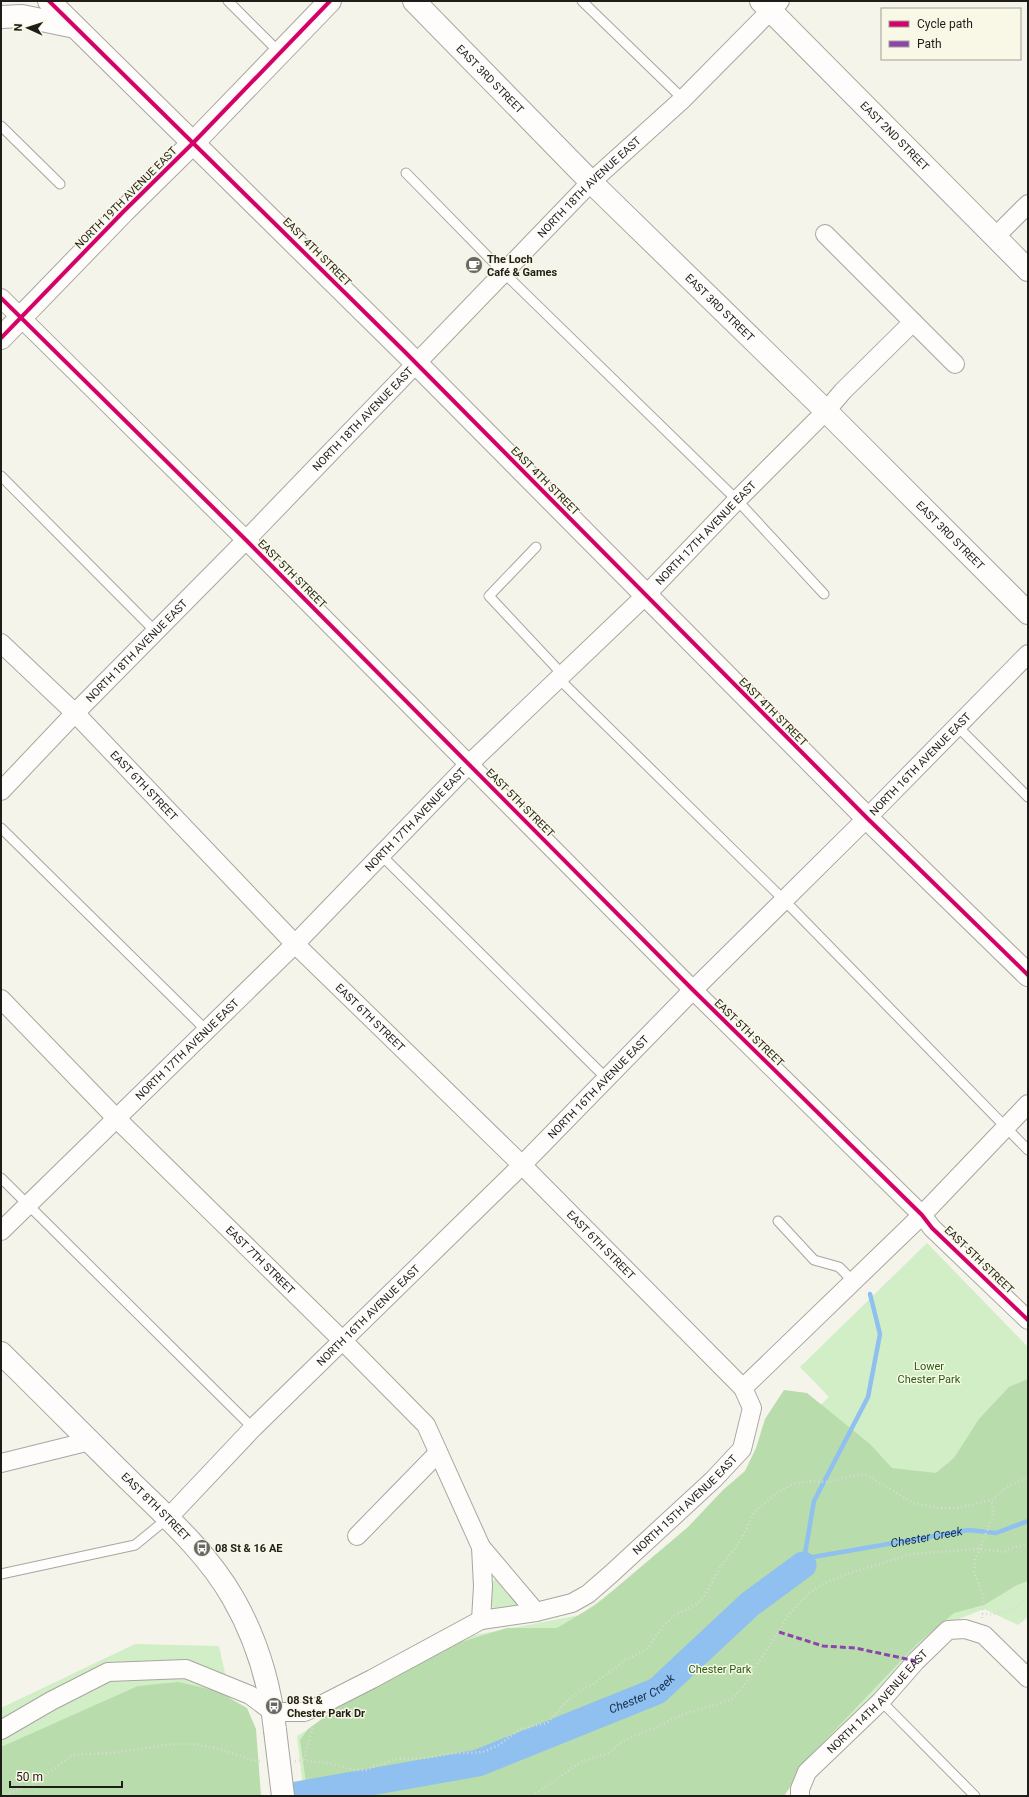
<svg xmlns="http://www.w3.org/2000/svg" width="1029" height="1797" font-family="Roboto,sans-serif">
<style>
.green{fill:#d1eec6}
.forest{fill:#b9dcac}
.lines{fill:none;stroke-linecap:round;stroke-linejoin:round}
.stream{stroke:#90c0f0;stroke-width:4.5}
.river{stroke:#90c0f0;stroke-width:27}
.lane-casing{stroke:#a7a69f;stroke-width:11}
.street-casing{stroke:#a7a69f;stroke-width:20}
.secondary-casing{stroke:#a7a69f;stroke-width:24}
.path{stroke:#dbdad7;stroke-width:2.5;stroke-dasharray:1 3;stroke-linecap:butt}
.lane{stroke:#fefdfc;stroke-width:9}
.street{stroke:#fefdfc;stroke-width:18}
.secondary{stroke:#fefdfc;stroke-width:22}
.secondary-bridge-casing{stroke:#a7a69f;stroke-width:24;stroke-linecap:butt}
.secondary-bridge{stroke:#fefdfc;stroke-width:22}
.quiet{stroke:#8e44ad;stroke-width:3;stroke-dasharray:6 3;stroke-linecap:butt}
.cycleway-casing{stroke:#f9f7e6;stroke-width:6}
.cycleway{stroke:#d6006c;stroke-width:4}
.labels{text-anchor:middle;dominant-baseline:central;stroke-width:3;stroke-linejoin:round;paint-order:stroke}
.street-label{font-size:11px;fill:#1e1d17;stroke:#f9f7e6}
.poi-label{font-size:11px;font-weight:bold;fill:#1e1d17;stroke:#f9f7e6;text-anchor:start}
.park-label{font-size:11px;fill:#205d0f;stroke:#f9f7e6}
.water-label{font-size:12px;font-style:italic;fill:#122f4b;stroke:#f9f7e6}
</style>
<rect width="100%" height="100%" fill="#f5f4ea"/>
<g class="green">
<path d="M927,1243L1028,1347V1617L1018,1625L984,1609L949,1623L771,1796H304L297,1736L470,1636L580,1615L671,1548L829,1397L800,1367Z"/>
<path d="M496,1579H499L519,1599V1607L495,1609L491,1606V1583Z"/>
<path d="M135,1644L219,1646L237,1727L1,1796V1708Z"/>
</g>
<g class="forest">
<path d="M1028,1379V1581L1017,1585L984,1605L954,1613L918,1643L813,1753L784,1796H308L300,1740L308,1729L356,1694L461,1642L507,1628H557L597,1604L688,1527L723,1490L745,1471L756,1448L765,1419L784,1390L807,1393L870,1444L892,1468L936,1473L954,1458L979,1419L1009,1387Z"/>
<path d="M178,1682L217,1691L247,1708L256,1729L261,1796H1V1747L138,1686Z"/>
</g>
<g class="lines">
<g class="stream">
<path d="M803,1565L814,1501L868,1397L880,1334L870,1294"/>
<path id="s1" d="M803,1565L813,1557L969,1530L996,1533L1028,1521"/>
</g>
<path class="river" id="s2" d="M291,1796L478,1763L657,1691L750,1604L803,1565"/>
<g class="lane-casing">
<g id="lane">
<path d="M228,1L280,53"/>
<path d="M582,1L683,99"/>
<path d="M1,126L60,184"/>
<path d="M406,173L504,273L737,500L824,594"/>
<path d="M1,476L155,631"/>
<path d="M536,547L489,596L563,675"/>
<path d="M559,679L784,900L1028,1150"/>
<path d="M957,726L1028,797"/>
<path d="M1,828L207,1031"/>
<path d="M381,855L606,1078"/>
<path d="M1,1178L253,1428"/>
<path d="M778,1221L814,1260L839,1267L853,1281"/>
<path d="M1,1574L135,1545L168,1518"/>
<path d="M881,1701L975,1796"/>
</g>
</g>
<g class="street-casing">
<g id="street">
<path d="M825,234L955,364"/>
<path d="M995,237L1028,204"/>
<path d="M1,298L246,540L693,990L922,1215L932,1228L1028,1320"/>
<path id="s3" d="M1,643L75,713L295,944L522,1165L743,1388"/>
<path id="s4" d="M1,791L75,713L246,540L591,182L683,99L780,1"/>
<path id="s5" d="M1,999L117,1119L343,1341L426,1425L481,1547L536,1612"/>
<path id="s6" d="M1,1231L295,944L469,764L645,596L737,500L826,411L843,391L913,322"/>
<path d="M1,1463L90,1441"/>
<path id="s7" d="M168,1518L253,1428L522,1165L686,997L867,818L1028,654"/>
<path d="M357,1536L438,1453"/>
<path d="M481,1620L483,1586L481,1547"/>
<path id="s8" d="M1,1730L51,1701L108,1672L186,1669L250,1695L273,1712H304L317,1707L372,1679L481,1620L536,1612L572,1603L588,1594L611,1574L714,1479L742,1449L752,1408L743,1388L922,1215L1028,1104"/>
<path id="s9" d="M800,1796V1789L807,1772L881,1701L916,1661L948,1630L965,1629L984,1635L1028,1678"/>
</g>
</g>
<g class="secondary-casing">
<g id="secondary">
<path d="M49,1L405,352L867,818L1028,975"/>
<path id="s10" d="M414,1L591,182L826,411L1028,613"/>
<path id="s11" d="M761,1L1028,270"/>
<path d="M1,17L22,16L75,27"/>
<path d="M1,338L123,212L194,142L330,1"/>
<path id="s12" d="M1,1353C45,1396 88,1440 132,1483C168,1518 208,1554 233,1598C256,1638 270,1685 275,1730"/>
</g>
</g>
<g class="path">
<path d="M982,1614C1000,1615 1014,1610 1028,1598"/>
<path d="M982,1618L984,1597L974,1572L975,1560L993,1516L992,1500"/>
<path d="M304,1760L313,1726"/>
<path d="M295,1761L304,1760L332,1764L354,1770H366L394,1759L426,1758L449,1754L483,1752L499,1745L520,1729L547,1723L569,1699L580,1691L594,1684L624,1661L648,1648L664,1625L674,1616L697,1604L703,1598L721,1566L741,1540L754,1512L778,1492L793,1484L812,1481L828,1482L858,1475H867L913,1503L940,1508H956L992,1500L1007,1487L1028,1477"/>
<path d="M2,1796L37,1782L72,1755L113,1753L172,1744H194L219,1749L256,1761H260"/>
<path d="M532,1796L581,1762L608,1753L620,1743L634,1736L657,1727L681,1715L731,1700L743,1687L790,1613L809,1593L821,1585L846,1574L912,1554L979,1549L1003,1552L1012,1548L1028,1544"/>
</g>
<use href="#lane" class="lane"/>
<use href="#street" class="street"/>
<use href="#secondary" class="secondary"/>
<g class="secondary-bridge-casing">
<path id="secondary-bridge" d="M275,1730L283,1796"/>
</g>
<use href="#secondary-bridge" class="secondary-bridge"/>
<path class="quiet" d="M779,1632L823,1646L855,1648L916,1661"/>
<g class="cycleway-casing">
<g id="cycleway">
<path d="M49,1L405,352L867,818L1028,975"/>
<path d="M1,298L246,540L693,990L922,1215L932,1228L1028,1320"/>
<path d="M1,338L123,212L194,142L330,1"/>
</g>
</g>
<use href="#cycleway" class="cycleway"/>
</g>
<defs>
<g id="cafe-disc" transform="scale(0.9)"><circle r="9.5" fill="#696861" stroke="#f9f7e6"/><path d="M-5.5-4.5H6V0H3Q3 3.5 0 3.5H-2.5Q-5.5 3.5-5.5 0ZM3-3.2v2h1.7v-2ZM-6 4.5H4V6H-6Z" fill="#fff"/></g>
<g id="bus-disc" transform="scale(0.9)"><circle r="9.5" fill="#696861" stroke="#f9f7e6"/><path d="M-5-6H5V4H4V6H2V4H-2V6H-4V4H-5ZM-3.5-4V0h7V-4ZM-3.5 1.2v1.5H-2V1.2ZM2 1.2v1.5H3.5V1.2Z" fill="#fff"/></g>
</defs>
<g fill-rule="evenodd">
<use href="#cafe-disc" x="474" y="265"/>
<use href="#bus-disc" x="202" y="1548"/>
<use href="#bus-disc" x="274" y="1706"/>
</g>
<g class="labels">
<g class="street-label">
<text stroke="none"><textPath href="#s10" startOffset="109">EAST 3RD STREET</textPath></text>
<text stroke="none"><textPath href="#s11" startOffset="190">EAST 2ND STREET</textPath></text>
<text stroke="none"><textPath href="#s4" startOffset="843">NORTH 18TH AVENUE EAST</textPath></text>
<text transform="translate(126 198) rotate(-45)">NORTH 19TH AVENUE EAST</text>
<text transform="translate(317 252) rotate(45)">EAST 4TH STREET</text>
<text stroke="none"><textPath href="#s10" startOffset="433">EAST 3RD STREET</textPath></text>
<text stroke="none"><textPath href="#s4" startOffset="519">NORTH 18TH AVENUE EAST</textPath></text>
<text transform="translate(545 481) rotate(45)">EAST 4TH STREET</text>
<text stroke="none"><textPath href="#s6" startOffset="992">NORTH 17TH AVENUE EAST</textPath></text>
<text stroke="none"><textPath href="#s10" startOffset="757">EAST 3RD STREET</textPath></text>
<text transform="translate(292 574) rotate(45)">EAST 5TH STREET</text>
<text stroke="none"><textPath href="#s4" startOffset="195">NORTH 18TH AVENUE EAST</textPath></text>
<text transform="translate(773 712) rotate(45)">EAST 4TH STREET</text>
<text stroke="none"><textPath href="#s7" startOffset="1065">NORTH 16TH AVENUE EAST</textPath></text>
<text stroke="none"><textPath href="#s3" startOffset="202">EAST 6TH STREET</textPath></text>
<text transform="translate(520 803) rotate(45)">EAST 5TH STREET</text>
<text stroke="none"><textPath href="#s6" startOffset="584">NORTH 17TH AVENUE EAST</textPath></text>
<text stroke="none"><textPath href="#s3" startOffset="526">EAST 6TH STREET</textPath></text>
<text transform="translate(749 1033) rotate(44)">EAST 5TH STREET</text>
<text stroke="none"><textPath href="#s6" startOffset="260">NORTH 17TH AVENUE EAST</textPath></text>
<text stroke="none"><textPath href="#s7" startOffset="609">NORTH 16TH AVENUE EAST</textPath></text>
<text stroke="none"><textPath href="#s3" startOffset="850">EAST 6TH STREET</textPath></text>
<text stroke="none"><textPath href="#s5" startOffset="368">EAST 7TH STREET</textPath></text>
<text transform="translate(979 1260) rotate(44)">EAST 5TH STREET</text>
<text stroke="none"><textPath href="#s7" startOffset="285">NORTH 16TH AVENUE EAST</textPath></text>
<text stroke="none"><textPath href="#s8" startOffset="771">NORTH 15TH AVENUE EAST</textPath></text>
<text stroke="none"><textPath href="#s12" startOffset="218">EAST 8TH STREET</textPath></text>
<text stroke="none"><textPath href="#s9" startOffset="125">NORTH 14TH AVENUE EAST</textPath></text>
</g>
<g class="poi-label">
<text x="487" y="259">The Loch<tspan x="487" dy="13">Café &amp; Games</tspan></text>
<text x="215" y="1548">08 St &amp; 16 AE</text>
<text x="287" y="1700">08 St &amp;<tspan x="287" dy="13">Chester Park Dr</tspan></text>
</g>
<g class="park-label">
<text x="929" y="1366">Lower<tspan x="929" dy="13">Chester Park</tspan></text>
<text x="720" y="1669">Chester Park</text>
</g>
<g class="water-label">
<text stroke="none"><textPath href="#s1" startOffset="128">Chester Creek</textPath></text>
<text stroke="none"><textPath href="#s2" startOffset="368">Chester Creek</textPath></text>
</g>
</g>
<rect width="1029" height="1797" fill="none" stroke="#1e1d17" stroke-width="4"/>
<rect x="881" y="8" width="140" height="52" fill="#f9f7e6" stroke="#a1a093"/>
<rect x="889" y="21" width="20" height="6" fill="#d6006c" stroke="#a1a093"/>
<text x="917" y="28" font-size="12" fill="#1e1d17">Cycle path</text>
<rect x="889" y="41" width="20" height="6" fill="#8e44ad" stroke="#a1a093"/>
<text x="917" y="48" font-size="12" fill="#1e1d17">Path</text>
<g transform="translate(28 28) rotate(273)" stroke="#f9f7e6" stroke-width="3" paint-order="stroke">
<path d="M0-3L7 15L0 10L-7 15Z" fill="#1e1d17"/>
<text y="-6" font-size="11" font-weight="bold" text-anchor="middle" fill="#1e1d17">N</text>
</g>
<path d="M10 1781v6h112v-6" fill="none" stroke="#1e1d17" stroke-width="2"/>
<text x="16" y="1781" font-size="12" fill="#1e1d17" stroke="#f9f7e6" stroke-width="3" paint-order="stroke">50 m</text>
</svg>
